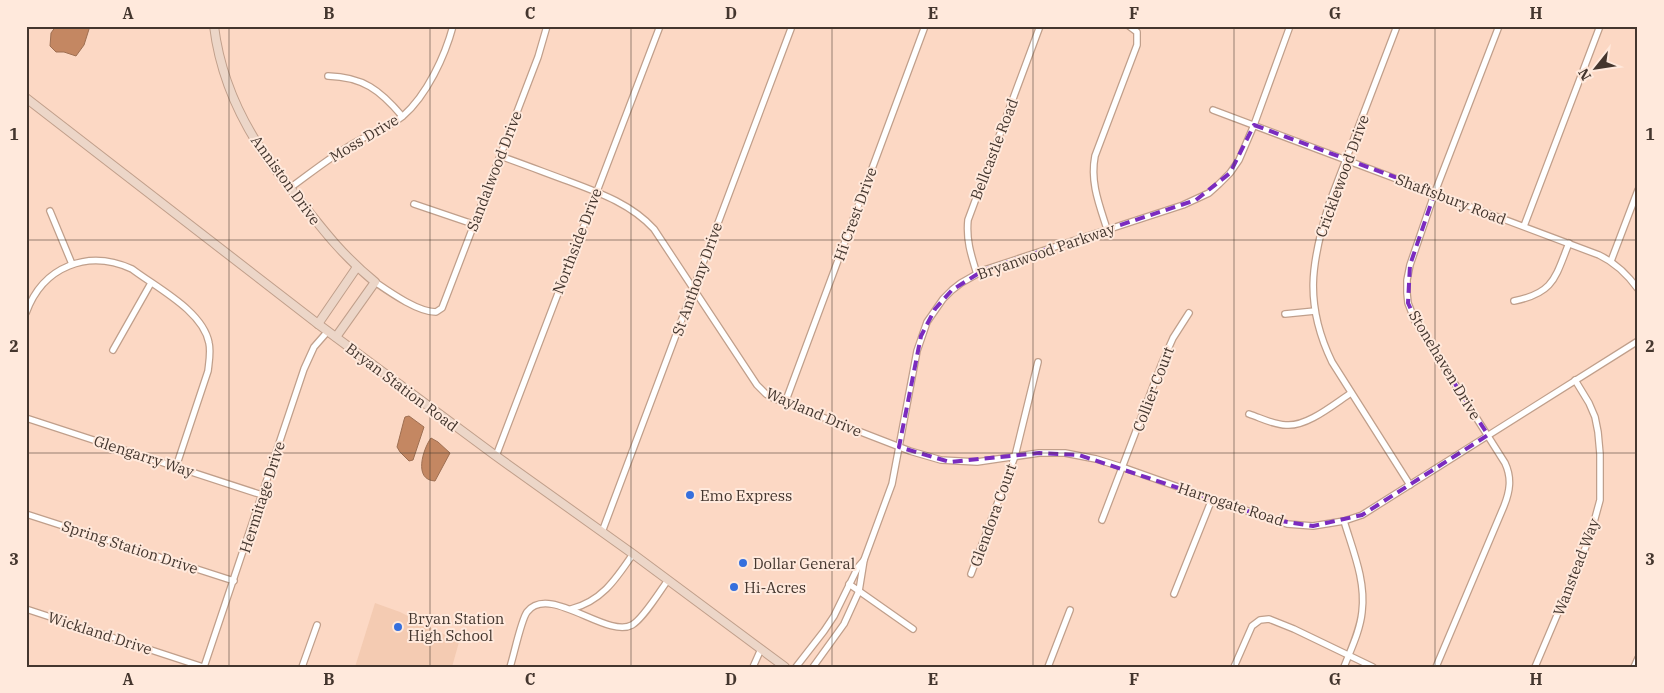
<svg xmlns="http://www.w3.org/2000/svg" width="1664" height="693" font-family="'IBM Plex Serif',serif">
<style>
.built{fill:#f4cbb2}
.water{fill:#c48762;stroke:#9e6f52}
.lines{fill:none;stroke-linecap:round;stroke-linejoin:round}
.street-casing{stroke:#c09f8b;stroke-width:8}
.secondary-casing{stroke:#c09f8b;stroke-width:10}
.street{stroke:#fff;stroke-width:5.5}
.secondary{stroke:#ecd6c8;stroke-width:8}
.marked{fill:none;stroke:#7b2cbf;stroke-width:4;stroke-dasharray:10 6;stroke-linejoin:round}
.grid{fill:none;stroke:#44362e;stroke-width:1;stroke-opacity:0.55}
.poi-dot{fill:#356fdd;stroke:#ffe9dc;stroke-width:2}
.labels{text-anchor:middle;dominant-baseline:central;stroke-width:4;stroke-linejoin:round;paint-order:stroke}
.street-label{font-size:15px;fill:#44362e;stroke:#ffe9dc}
.poi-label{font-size:15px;fill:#44362e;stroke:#ffe9dc;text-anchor:start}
.neatline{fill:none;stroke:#44362e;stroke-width:2}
.grid-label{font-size:16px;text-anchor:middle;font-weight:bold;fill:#44362e}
</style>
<rect width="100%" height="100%" fill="#fcd8c4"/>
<path class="built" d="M375,603L400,612L459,642L452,667H355Z"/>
<g class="water">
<path d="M56,26H90L84,45L76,56L64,52H56L50,46L51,33Z"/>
<path d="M409,416L424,427L413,460L409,461L400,452L397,447L404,420L405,417Z"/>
<path d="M431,438L438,442L450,453L435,481C413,480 423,449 431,438Z"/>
</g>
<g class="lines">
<g class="street-casing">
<g id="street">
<path d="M1397,26L1329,204C1311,263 1304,304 1332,362L1410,485"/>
<path d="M328,76C363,77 380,90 402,116"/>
<path d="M1213,110L1599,255C1616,263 1627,274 1638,289"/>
<path d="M500,156C523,164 546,173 568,181C600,193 631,204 654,229L757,385L766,394L773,398L910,451L941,460L977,462L1039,453H1065L1096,459L1122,467L1212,499L1287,524L1313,526L1344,521L1362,515L1638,341"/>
<path d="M290,188C312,172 333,155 356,142C372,133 389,127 403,116C427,95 445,56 453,26"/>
<path d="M414,204L473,224"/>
<path d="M50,211L72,264"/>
<path d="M1524,226L1600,26"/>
<path d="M1107,229C1099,204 1090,182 1095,156L1137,45V32L1129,26"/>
<path d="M1611,261L1638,190"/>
<path d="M977,274C971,255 966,240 968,220L1040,26"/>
<path d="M375,282C391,293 418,312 436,312L442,308L538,57L547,26"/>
<path d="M1514,301C1554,293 1555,278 1569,243"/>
<path d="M26,313C43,266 88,249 132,269C157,288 203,311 209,343C211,352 209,362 208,371L176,467"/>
<path d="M1285,314L1315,311"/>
<path d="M113,350L151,283"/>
<path d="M785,403L925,26"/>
<path d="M1249,414C1261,418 1274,425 1286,425C1307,427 1334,404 1351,393"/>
<path d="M26,418L262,495"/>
<path d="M496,456L660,26"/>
<path d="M26,514L234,581"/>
<path d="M1102,520L1162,363L1173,338L1189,313"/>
<path d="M602,532L792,26"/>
<path d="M971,574L1015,456L1038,362"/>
<path d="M849,584L913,629"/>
<path d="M1174,594L1212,499"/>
<path d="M26,609L203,667"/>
<path d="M571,609C602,601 616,579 633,554"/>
<path d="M204,667L304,369L314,347L328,331"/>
<path d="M302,667L317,625"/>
<path d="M510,667C514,655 521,620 527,612C549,583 607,639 632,625C643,619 660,591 668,580"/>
<path d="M753,667L761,649"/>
<path d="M796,667L824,631L834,616L858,567L864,560"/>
<path d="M813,667L844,624L859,591L864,560L892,484L917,351L927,322L943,299L952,290L961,283L984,270L1183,205L1209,193L1219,184L1230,173L1239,160L1254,125L1290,26"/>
<path d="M1048,667L1070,610"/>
<path d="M1234,667L1252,626L1260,620L1269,619L1294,629L1373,667"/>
<path d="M1344,667C1351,649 1360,631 1362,612C1366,581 1353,551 1344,521"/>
<path d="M1436,667L1504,506C1510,491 1512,478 1505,463L1415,321L1408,303L1407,293V280L1410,265L1435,192L1499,26"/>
<path d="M1535,667L1583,554L1591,533L1600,500V454L1598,432L1595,417L1589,403L1575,380"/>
<path d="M1634,667L1638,658"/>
</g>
</g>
<g class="secondary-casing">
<g id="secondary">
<path d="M214,26C219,67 235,108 257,143C269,163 284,180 298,198C323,230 343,256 375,282L336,337"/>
<path d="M26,98L318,324L496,456L633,554L785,667"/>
<path d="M318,324L357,267"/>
</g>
</g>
<use href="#street" class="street"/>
<use href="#secondary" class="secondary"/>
</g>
<path class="marked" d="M1254,125L1435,192L1410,265L1408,303L1422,333L1488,435L1362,515L1313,526L1275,520L1079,455L1039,453L950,462L899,447L921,336L935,309L952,290L984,270L1196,200L1230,173Z"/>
<path class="grid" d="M229,26V667M430,26V667M631,26V667M832,26V667M1033,26V667M1234,26V667M1435,26V667M26,240H1638M26,453H1638"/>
<g class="poi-dot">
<circle cx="690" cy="495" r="5"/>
<circle cx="743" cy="563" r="5"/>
<circle cx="734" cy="587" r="5"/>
<circle cx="398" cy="627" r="5"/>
</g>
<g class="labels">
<g class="street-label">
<text transform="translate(364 138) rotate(-31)">Moss Drive</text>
<text transform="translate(994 149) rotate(-69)">Bellcastle Road</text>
<text transform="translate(494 171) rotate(-69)">Sandalwood Drive</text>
<text transform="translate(1342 176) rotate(-70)">Cricklewood Drive</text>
<text transform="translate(286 180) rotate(54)">Anniston Drive</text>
<text transform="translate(1451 199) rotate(21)">Shaftsbury Road</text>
<text transform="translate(855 214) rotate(-70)">Hi Crest Drive</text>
<text transform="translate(577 241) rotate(-69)">Northside Drive</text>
<text transform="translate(1046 251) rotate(-19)">Bryanwood Parkway</text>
<text transform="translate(697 279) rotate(-70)">St Anthony Drive</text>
<text transform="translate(1445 365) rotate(59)">Stonehaven Drive</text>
<text transform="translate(402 387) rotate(37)">Bryan Station Road</text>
<text transform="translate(1153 389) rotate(-69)">Collier Court</text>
<text transform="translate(814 412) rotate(23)">Wayland Drive</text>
<text transform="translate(144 456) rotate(18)">Glengarry Way</text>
<text transform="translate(262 497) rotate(-72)">Hermitage Drive</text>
<text transform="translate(1231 504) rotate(18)">Harrogate Road</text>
<text transform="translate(993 515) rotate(-70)">Glendora Court</text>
<text transform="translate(130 547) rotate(18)">Spring Station Drive</text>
<text transform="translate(1576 567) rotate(-69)">Wanstead Way</text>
<text transform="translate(100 633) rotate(18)">Wickland Drive</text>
</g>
<g class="poi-label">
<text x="700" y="495">Emo Express</text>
<text x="753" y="563">Dollar General</text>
<text x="744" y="587">Hi-Acres</text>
<text x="408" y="618">Bryan Station<tspan x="408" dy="17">High School</tspan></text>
</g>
</g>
<rect width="1664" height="693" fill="none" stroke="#ffe9dc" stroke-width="55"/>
<g transform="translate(1596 68) rotate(240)" stroke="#ffe9dc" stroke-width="4" paint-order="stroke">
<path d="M0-4L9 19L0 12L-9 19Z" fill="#44362e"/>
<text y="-8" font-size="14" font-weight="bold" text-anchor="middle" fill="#44362e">N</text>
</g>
<rect x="28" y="28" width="1608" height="638" class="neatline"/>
<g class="grid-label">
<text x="128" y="19">A</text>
<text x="329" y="19">B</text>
<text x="530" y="19">C</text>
<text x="731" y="19">D</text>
<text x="933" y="19">E</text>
<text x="1134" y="19">F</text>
<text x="1335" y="19">G</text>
<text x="1536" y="19">H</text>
<text x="14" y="140">1</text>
<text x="1650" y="140">1</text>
<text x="14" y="352">2</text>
<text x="1650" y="352">2</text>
<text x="14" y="565">3</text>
<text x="1650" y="565">3</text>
<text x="128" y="685">A</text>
<text x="329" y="685">B</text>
<text x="530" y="685">C</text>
<text x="731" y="685">D</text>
<text x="933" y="685">E</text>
<text x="1134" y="685">F</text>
<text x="1335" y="685">G</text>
<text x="1536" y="685">H</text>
</g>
</svg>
